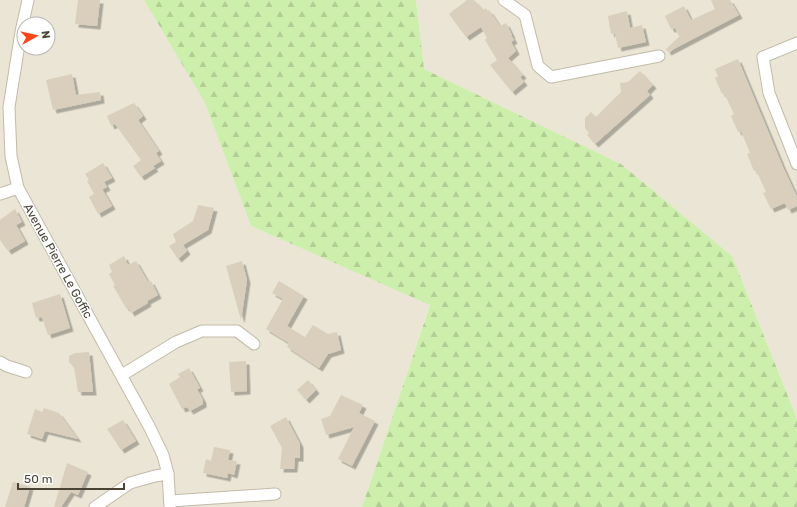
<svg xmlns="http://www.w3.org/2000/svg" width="797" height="507" font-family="Rubik,sans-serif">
  <defs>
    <pattern id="forest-firs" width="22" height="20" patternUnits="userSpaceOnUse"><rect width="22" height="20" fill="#cdefac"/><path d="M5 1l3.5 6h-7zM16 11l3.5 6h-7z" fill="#b2ce95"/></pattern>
    <filter id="shadow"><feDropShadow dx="3.5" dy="3.5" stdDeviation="0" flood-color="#0004"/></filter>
  </defs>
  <rect width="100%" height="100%" fill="#f6f2e8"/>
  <!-- residential -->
  <g fill="#eae5d5" fill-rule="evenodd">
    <path d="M0,0H144L205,103L251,226L430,304L362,507H0ZM24,24H48V48H24Z"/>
    <polygon points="416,0 797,0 797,419 732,256 621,164 424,69"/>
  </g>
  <!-- forest -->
  <polygon fill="url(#forest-firs)" points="144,0 416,0 424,69 621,164 732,256 797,419 797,507 362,507 430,305 251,226 205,103"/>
  <!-- building -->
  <g fill="#d9cfbc" filter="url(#shadow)">
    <polygon points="78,0 100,0 97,26 75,24"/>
    <polygon points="467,0 474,0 483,10 486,8 488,11 489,10 500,26 506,23 512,35 511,35 514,40 511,42 516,51 508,58 523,75 520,77 524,82 512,92 490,65 497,60 485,40 487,38 481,27 466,37 449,14"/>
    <polygon points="711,0 730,0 739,15 668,52 666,49 681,35 679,36 675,28 671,29 665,16 684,6 691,20 715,9"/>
    <polygon points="627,11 630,28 642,25 646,42 618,48 615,33 611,34 608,16"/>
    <polygon points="738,59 783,167 797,197 797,206 788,210 785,203 771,209 763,193 766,192 756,170 754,171 747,154 750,153 741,131 738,132 731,116 734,114 724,93 722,94 715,78 718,76 715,69"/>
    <polygon points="640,71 653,85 647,91 650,95 595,144 587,135 589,133 585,128 585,118 591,112 596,117 621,92 620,83 628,82"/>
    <polygon points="72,74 76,95 100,92 101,100 53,110 46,80"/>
    <polygon points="134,103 143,116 138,120 159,151 156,153 161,161 153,166 155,168 141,177 133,166 141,160 115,124 111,126 107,116"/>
    <polygon points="103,163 112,178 104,182 107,187 94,194 87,181 89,180 85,174"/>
    <polygon points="102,189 112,206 98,214 89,197"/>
    <polygon points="198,205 214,208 208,230 183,245 187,251 178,259 169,246 176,242 173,234 193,221"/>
    <polygon points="15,209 22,222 16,225 25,241 8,251 0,240 0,220"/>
    <polygon points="124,256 128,265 136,261 148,282 151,281 158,295 147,301 148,303 131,313 128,307 126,308 113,286 115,285 109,274 112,272 109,265"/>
    <polygon points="242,261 247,280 241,320 226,266"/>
    <polygon points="279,281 304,296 287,326 305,337 313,325 328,334 337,332 341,350 328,354 319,368 287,347 289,343 266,329 283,299 272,293"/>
    <polygon points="60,294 70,328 48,335 42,317 36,318 32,303"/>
    <polygon points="89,352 93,392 78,392 74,367 69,362 69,356 75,353"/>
    <polygon points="246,361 247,391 231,392 229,362"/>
    <polygon points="189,368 200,388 197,389 203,400 203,404 190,411 187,407 182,409 169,384 180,377 178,374"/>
    <polygon points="308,380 316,390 306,400 297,390"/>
    <polygon points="341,395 363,405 359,413 375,421 352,466 338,459 354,427 326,435 321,419 330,416"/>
    <polygon points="44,408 59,413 78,439 45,431 42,439 27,434 35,409 42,412"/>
    <polygon points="286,417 300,444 300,458 295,458 294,469 280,469 282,448 270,426"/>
    <polygon points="123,420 136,441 121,450 107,429"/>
    <polygon points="214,447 230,450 228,460 237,461 234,475 228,473 227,478 203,473 206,459 211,461"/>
    <polygon points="67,463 88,472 78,495 71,492 61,507 54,507"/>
    <polygon points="13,482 30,487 24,507 5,507"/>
  </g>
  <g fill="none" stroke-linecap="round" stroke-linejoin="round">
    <!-- street casing -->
    <g stroke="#c3bba9" stroke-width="13">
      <g id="street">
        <polyline points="28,0 21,32 9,107 11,156 18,188 149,426 163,455 168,474 170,507"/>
        <polyline points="504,0 525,15 538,66 551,77 659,56"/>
        <polyline points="797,43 763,57 769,93 797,164"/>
        <polyline points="0,194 18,188"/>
        <polyline points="0,362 7,366 26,372"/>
        <polyline points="122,375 176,342 202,331 237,331 254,344"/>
        <polyline points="170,501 275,494"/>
        <polyline points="95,507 130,483 155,476 168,474"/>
      </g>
    </g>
    <!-- street -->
    <use href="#street" stroke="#fff" stroke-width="11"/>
  </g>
  <g text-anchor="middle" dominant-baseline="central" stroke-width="3" stroke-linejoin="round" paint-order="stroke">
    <!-- street labels -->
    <g font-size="12" fill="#4a4336" stroke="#fff">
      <text transform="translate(58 261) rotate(61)">Avenue Pierre Le Goffic</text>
    </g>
  </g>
  <!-- north arrow -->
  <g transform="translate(36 36) rotate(82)"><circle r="19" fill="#ffffff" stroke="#b7b4af"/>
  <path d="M0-3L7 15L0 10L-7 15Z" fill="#ff4616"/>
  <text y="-6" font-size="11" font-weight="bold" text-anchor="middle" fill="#4a4336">N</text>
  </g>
  <!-- scale -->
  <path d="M18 483v6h106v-6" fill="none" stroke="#4a4336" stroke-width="2"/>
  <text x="24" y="483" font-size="12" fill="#4a4336" stroke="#ffffff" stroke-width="3" paint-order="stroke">50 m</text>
</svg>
